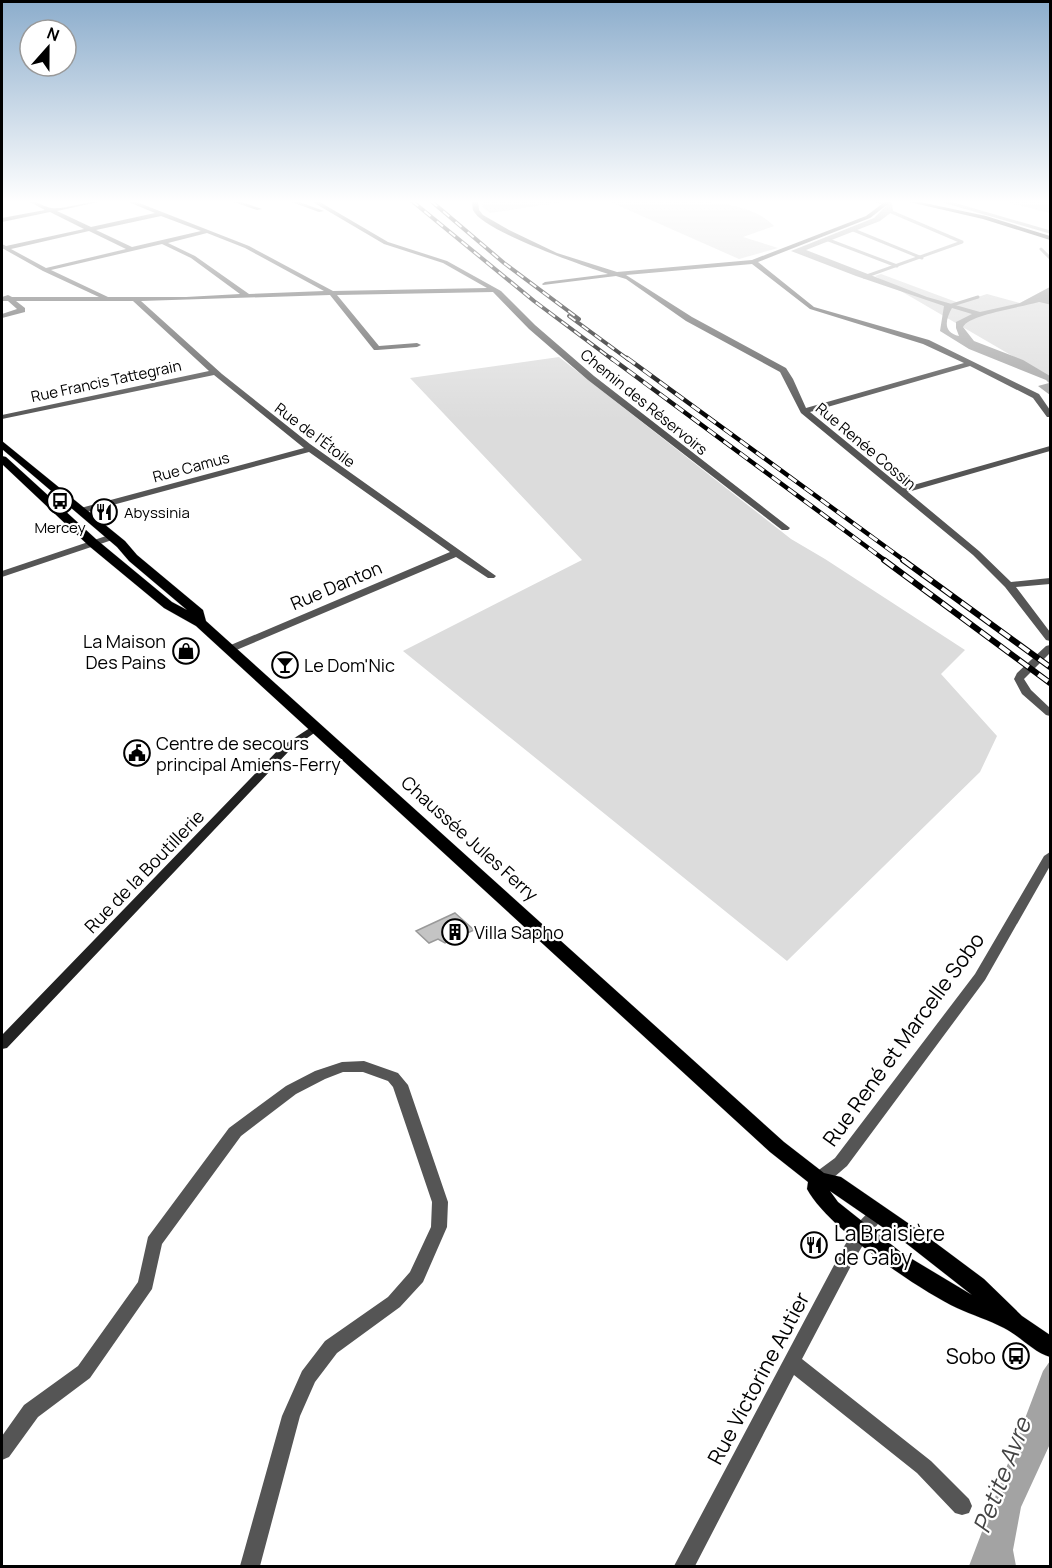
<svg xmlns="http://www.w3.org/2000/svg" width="1052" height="1568" font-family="Manrope,sans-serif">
  <rect width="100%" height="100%" fill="#fff"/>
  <!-- green -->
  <g fill="#dcdcdc">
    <polygon points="482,201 570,201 490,213 483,208"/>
    <path d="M608,201C652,201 743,192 774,226L743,237L778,248L739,259Z"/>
    <polygon points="1002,201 1050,201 1050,213"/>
    <polygon points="881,274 959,303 987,294 1020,303 1050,287 1050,378 875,276"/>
    <polygon points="559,357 791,539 825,559 965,650 941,674 997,736 980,772 787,961 403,651 582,560 410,378"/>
  </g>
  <!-- water -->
  <g fill="#a3a3a3" fill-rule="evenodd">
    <path d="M872,201L892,203L893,211L880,221L806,250L927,297L980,312L1020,303L1050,287L1049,299L1050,303L1042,301C1025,307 969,314 963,327L974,341L1023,360L1050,376V395L1038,386L1049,383L1046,380L969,349L940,331L944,306L856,276L791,251L874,218L886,206ZM952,308L972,314L956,322V328L959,336C943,333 945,320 952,308Z"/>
    <polygon points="1050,1361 1050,1444 1021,1507 1013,1550 1016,1566 969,1566 1043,1371"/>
  </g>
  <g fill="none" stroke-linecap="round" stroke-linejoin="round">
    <!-- stream -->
    <g stroke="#a3a3a3" stroke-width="3">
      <polyline points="943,201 1050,232"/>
      <polyline points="851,229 922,258"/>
      <polyline points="826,239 897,266"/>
      <polyline points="1041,249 1050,258"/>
      <polyline points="864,277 962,242 887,210"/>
      <polyline points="1038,300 1050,303"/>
      <polyline points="948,309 949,306 978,297"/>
    </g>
  </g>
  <!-- building -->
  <polygon fill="#c4c4c4" stroke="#999" stroke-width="1.5" points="455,913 474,930 445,943 438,939 429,943 416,931"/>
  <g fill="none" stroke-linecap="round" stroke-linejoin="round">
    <!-- primary casing -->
    <g stroke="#dbdbdb" stroke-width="1">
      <path id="primary" d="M2,441L125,541L137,555L203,610L206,621L784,1142L824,1173L841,1177L921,1232L984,1279L1022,1316L1050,1335V1357C1033,1352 1020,1336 1004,1328C989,1320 972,1315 957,1308C917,1289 827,1227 807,1189L808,1182L770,1152L196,626L164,608L89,546L2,464V456L6,457L97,540L172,602L187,610L129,561L117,547L2,449ZM830,1191L907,1244L972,1295L902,1253L838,1202Z"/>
    </g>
    <!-- street -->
    <g fill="#555" fill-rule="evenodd">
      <path d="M28,201C37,200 43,207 52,208C62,210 87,201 102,201L57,211L91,227L155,213L126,201H134L249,246L333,291L487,288L443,263L384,244L311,201H318L388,242L447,261L501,291L535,325L594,376L790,528L788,530H782L588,380L529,329L493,292L337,295L379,346L417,343L421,345L417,347L377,350H374L330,295L141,301L222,374L310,444L496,576L494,578H488L456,557L234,651H226L225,649L226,647L450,552L309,452L83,513H77V509L304,448L214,375L2,419V415L209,371L133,301H16L25,308V312L2,318V314L17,309L8,301H2V297L8,295L12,297H99L43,271L2,248V244L6,246L84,229L50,212L2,222V218L45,210ZM161,216L201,231L132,247L96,230ZM89,231L126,249L46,268L11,249ZM207,233L245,248L324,291L249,294L195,256L168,243ZM162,244L191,258L240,294L186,297H108L51,270Z"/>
      <polygon points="231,201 239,201 262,209 257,210"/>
      <polygon points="289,201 297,201 324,211 319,212"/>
      <path d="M472,201H478L479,210L483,215L509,230L557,253L617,272L752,260L866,216L886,201H892L870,218L758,262L814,307L929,340L1039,394L1050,410V417H1047L1033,398L970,366L810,412L903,488L1050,446V451L908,492L979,551L1011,582L1050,578V584L1016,587L1050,632V641L1046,640L1005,587L973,555L801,413L780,372L686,321L626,279L616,276L543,285L542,284L545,282L608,274C584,266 482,231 473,210C473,210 472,202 472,201ZM752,264L810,309L923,344L964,363L806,408L793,379L786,368L692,317L626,275Z"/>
      <polygon points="112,534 117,537 115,539 2,577 2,571"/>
      <polygon points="1050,645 1050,653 1024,679 1031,690 1050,708 1050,716 1046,715 1022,694 1014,679 1017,673 1046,646"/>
      <path d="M1050,852V866L985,980L847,1166C837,1174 825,1188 812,1183L810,1179L812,1175L835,1158L975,974L1044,856Z"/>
      <polygon points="364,1061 398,1073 408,1085 448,1202 447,1227 423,1282 400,1307 337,1353 315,1382 300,1416 260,1566 240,1566 282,1416 302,1371 325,1341 388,1297 410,1272 431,1227 432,1202 393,1087 388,1081 363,1072 343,1072 325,1079 296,1094 241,1136 162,1244 152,1289 90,1378 38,1417 9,1457 2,1460 2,1436 24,1405 78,1366 138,1282 148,1237 229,1128 286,1086 315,1071 342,1062"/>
      <path d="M877,1208L883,1210L885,1215L867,1238L853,1262L802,1359L931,1461L969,1499L972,1506L969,1513L962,1515L955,1513L917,1473L794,1375L695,1566H674L841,1252C850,1237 860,1214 877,1208Z"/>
    </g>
    <!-- secondary -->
    <g fill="#222" fill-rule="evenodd">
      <polygon points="905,201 915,201 986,216 1050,236 1050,240 983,219"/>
      <polygon points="316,724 320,725 322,727 320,729 290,750 7,1048 2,1049 2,1035 282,746"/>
    </g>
    <!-- primary -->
    <use href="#primary" fill="#000" fill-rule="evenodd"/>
    <!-- rail-far2 casing -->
    <g stroke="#000" stroke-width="4">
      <g id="rail-far2">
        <polyline points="412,201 534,301 613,360"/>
        <polyline points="431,201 504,263 579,319"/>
        <polyline points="569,316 629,360"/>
      </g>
    </g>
    <!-- rail-far1 casing -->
    <g stroke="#000" stroke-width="4.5">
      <g id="rail-far1">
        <polyline points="611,358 886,561"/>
        <polyline points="627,358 905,561"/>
      </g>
    </g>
    <!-- rail casing -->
    <g stroke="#000" stroke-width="6">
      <g id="rail">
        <polyline points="884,560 1050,683"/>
        <polyline points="903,560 1050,667"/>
      </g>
    </g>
    <!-- rail-far2 -->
    <use href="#rail-far2" stroke="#fff" stroke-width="2" stroke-dasharray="8" stroke-linecap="butt"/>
    <!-- rail-far1 -->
    <use href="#rail-far1" stroke="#fff" stroke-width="3" stroke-dasharray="10" stroke-linecap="butt"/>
    <!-- rail -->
    <use href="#rail" stroke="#fff" stroke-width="4" stroke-dasharray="12" stroke-linecap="butt"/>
  </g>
  <!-- sky -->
  <linearGradient id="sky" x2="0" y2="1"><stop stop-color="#8cadcc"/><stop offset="0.48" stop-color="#fff"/><stop offset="1" stop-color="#fff" stop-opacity="0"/></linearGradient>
  <rect width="1052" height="420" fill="url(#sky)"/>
  <!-- icons -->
  <defs>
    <g id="bus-ring" transform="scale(1.35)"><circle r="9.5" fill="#fff" stroke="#000" stroke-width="1.5"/><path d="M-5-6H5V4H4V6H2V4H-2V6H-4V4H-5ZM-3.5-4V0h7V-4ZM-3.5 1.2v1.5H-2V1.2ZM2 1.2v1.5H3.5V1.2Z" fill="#000"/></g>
    <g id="restaurant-ring" transform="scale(1.35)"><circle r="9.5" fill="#fff" stroke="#000" stroke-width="1.5"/><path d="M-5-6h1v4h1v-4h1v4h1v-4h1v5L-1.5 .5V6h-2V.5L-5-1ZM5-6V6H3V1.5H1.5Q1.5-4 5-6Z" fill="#000"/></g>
    <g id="shop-ring" transform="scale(1.35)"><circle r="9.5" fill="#fff" stroke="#000" stroke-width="1.5"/><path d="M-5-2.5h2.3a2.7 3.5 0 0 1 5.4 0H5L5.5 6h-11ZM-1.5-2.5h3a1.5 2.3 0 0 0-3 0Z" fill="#000"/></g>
    <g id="bar-ring" transform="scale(1.35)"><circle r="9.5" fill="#fff" stroke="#000" stroke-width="1.5"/><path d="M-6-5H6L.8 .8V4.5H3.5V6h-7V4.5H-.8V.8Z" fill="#000"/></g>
    <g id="civic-ring" transform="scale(1.35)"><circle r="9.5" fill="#fff" stroke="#000" stroke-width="1.5"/><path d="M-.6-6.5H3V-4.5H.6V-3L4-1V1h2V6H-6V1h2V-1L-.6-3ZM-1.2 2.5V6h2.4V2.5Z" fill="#000"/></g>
    <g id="building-ring" transform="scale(1.35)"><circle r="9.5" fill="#fff" stroke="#000" stroke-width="1.5"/><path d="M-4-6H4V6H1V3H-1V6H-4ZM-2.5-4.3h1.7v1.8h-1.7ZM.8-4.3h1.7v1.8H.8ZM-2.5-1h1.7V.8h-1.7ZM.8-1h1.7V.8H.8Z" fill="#000"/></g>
  </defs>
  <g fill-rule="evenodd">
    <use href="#bus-ring" x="60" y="501"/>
    <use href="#restaurant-ring" x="104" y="512"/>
    <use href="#shop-ring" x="186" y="651"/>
    <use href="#bar-ring" x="285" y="665"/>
    <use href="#civic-ring" x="137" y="753"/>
    <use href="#building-ring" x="455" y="932"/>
    <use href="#restaurant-ring" x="814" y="1245"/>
    <use href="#bus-ring" x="1016" y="1356"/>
  </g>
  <g text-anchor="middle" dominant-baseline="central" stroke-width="4.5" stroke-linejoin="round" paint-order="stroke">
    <!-- far-street labels -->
    <g font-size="15" fill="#000" stroke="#fff">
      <text transform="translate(106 381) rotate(-12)">Rue Francis Tattegrain</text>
      <text transform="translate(644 402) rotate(39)">Chemin des Réservoirs</text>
      <text transform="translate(315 435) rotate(37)">Rue de l'Étoile</text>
      <text transform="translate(866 446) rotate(40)">Rue Renée Cossin</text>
      <text transform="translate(191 467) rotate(-15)">Rue Camus</text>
    </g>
    <!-- far-poi labels -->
    <g font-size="15" fill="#000" stroke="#fff" text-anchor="start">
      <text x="124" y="512">Abyssinia</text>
      <text x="60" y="527" text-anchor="middle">Mercey</text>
    </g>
    <!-- street labels -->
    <g font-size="18" fill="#000" stroke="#fff">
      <text transform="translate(336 585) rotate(-23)">Rue Danton</text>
      <text transform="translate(470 838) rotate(42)">Chaussée Jules Ferry</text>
      <text transform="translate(144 871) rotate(-46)">Rue de la Boutillerie</text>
    </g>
    <!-- poi labels -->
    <g font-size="18" fill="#000" stroke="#fff" text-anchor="start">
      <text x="166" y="641" text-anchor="end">La Maison<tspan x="166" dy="21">Des Pains</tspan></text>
      <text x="304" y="665">Le Dom'Nic</text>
      <text x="156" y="743">Centre de secours<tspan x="156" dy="21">principal Amiens-Ferry</tspan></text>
      <text x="474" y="932">Villa Sapho</text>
    </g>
    <!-- near-street labels -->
    <g font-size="21" fill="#000" stroke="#fff">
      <text transform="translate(903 1039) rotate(-54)">Rue René et Marcelle Sobo</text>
      <text transform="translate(758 1378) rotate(-62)">Rue Victorine Autier</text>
    </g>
    <!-- near-poi labels -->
    <g font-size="21" fill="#000" stroke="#fff" text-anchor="start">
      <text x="834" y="1233">La Braisière<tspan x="834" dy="24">de Gaby</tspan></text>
      <text x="996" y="1356" text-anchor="end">Sobo</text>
    </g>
    <!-- near-water labels -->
    <g font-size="24" font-style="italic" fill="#444" stroke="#fff">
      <text transform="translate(1001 1475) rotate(-69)">Petite Avre</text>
    </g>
  </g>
  <!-- border -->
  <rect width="1052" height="1568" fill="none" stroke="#000000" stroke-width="6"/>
  <!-- north arrow -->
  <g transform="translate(48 48) rotate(21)"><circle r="28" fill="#ffffff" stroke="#999999" stroke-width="1.5"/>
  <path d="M0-4.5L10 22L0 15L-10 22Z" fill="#000000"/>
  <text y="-9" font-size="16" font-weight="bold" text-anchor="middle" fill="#000000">N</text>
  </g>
</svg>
